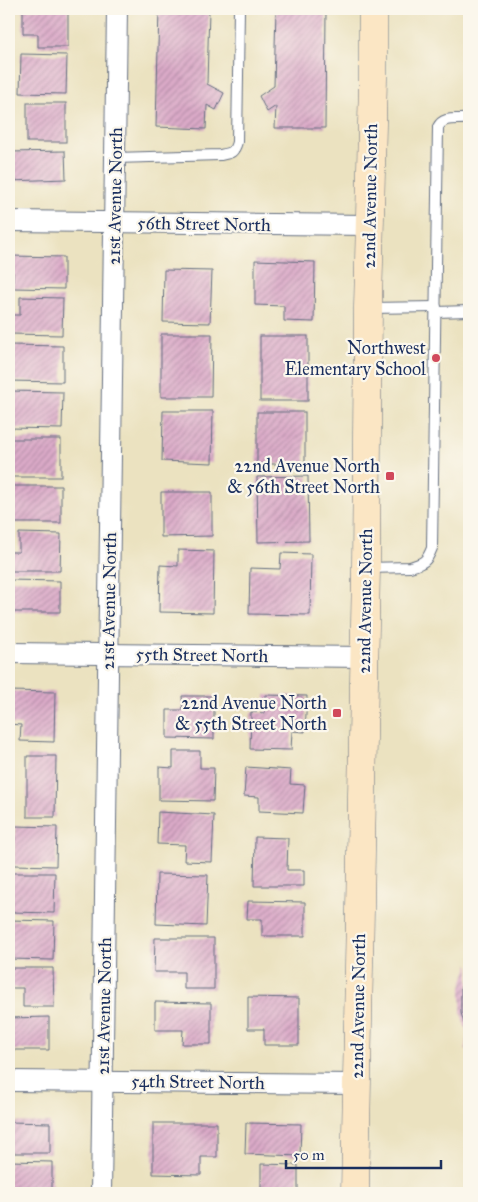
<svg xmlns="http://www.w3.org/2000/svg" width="478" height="1202" font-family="'IM FELL Great Primer',serif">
  <defs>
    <pattern id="building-hatch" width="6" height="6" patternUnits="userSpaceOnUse" patternTransform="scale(1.25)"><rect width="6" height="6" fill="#dbaac8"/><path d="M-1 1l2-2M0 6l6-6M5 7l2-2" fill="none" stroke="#b18ba6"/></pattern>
  </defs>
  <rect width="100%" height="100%" fill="#fbf7ec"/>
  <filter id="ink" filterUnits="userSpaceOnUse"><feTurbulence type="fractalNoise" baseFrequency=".02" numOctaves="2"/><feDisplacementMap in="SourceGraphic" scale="10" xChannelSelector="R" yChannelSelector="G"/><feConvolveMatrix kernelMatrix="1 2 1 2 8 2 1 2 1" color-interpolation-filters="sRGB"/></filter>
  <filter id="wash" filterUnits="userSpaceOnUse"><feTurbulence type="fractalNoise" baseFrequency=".0096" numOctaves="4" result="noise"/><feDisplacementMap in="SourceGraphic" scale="20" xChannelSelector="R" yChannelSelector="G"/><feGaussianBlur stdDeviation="1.12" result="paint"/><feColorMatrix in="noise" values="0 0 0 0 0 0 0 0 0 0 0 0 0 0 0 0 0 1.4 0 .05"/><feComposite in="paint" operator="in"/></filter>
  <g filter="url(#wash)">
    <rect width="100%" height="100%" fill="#ebe2c0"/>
    <g id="blocks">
      <!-- building -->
      <g fill="url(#building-hatch)">
        <polygon points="23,9 68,9 68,47 38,47 38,34 23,34"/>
        <polygon points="159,9 209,9 207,84 224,93 216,110 207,105 206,129 156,127"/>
        <polygon points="276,9 326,9 325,128 275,128 276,106 267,112 259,96 274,86"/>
        <polygon points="21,54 67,55 66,94 20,93"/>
        <rect x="27" y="103" width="39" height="39"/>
        <polygon points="65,151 66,179 9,181 9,152"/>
        <polygon points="9,256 64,257 64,289 13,288 13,272 9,272"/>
        <polygon points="255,260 315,262 314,322 284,321 284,306 255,305"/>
        <polygon points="164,270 212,271 210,323 163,322"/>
        <polygon points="20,297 63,298 62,335 9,334 9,315 20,315"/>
        <polygon points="161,334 212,334 211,397 161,397"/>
        <rect x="260" y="336" width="48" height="65"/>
        <polygon points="9,345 63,346 63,382 9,381"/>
        <polygon points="10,391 63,392 62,429 9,428"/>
        <polygon points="163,411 213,411 212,463 162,461"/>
        <rect x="257" y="412" width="48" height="52"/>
        <rect x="9" y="439" width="52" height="38"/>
        <polygon points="308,476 309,541 258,542 257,477"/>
        <rect x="10" y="486" width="51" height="37"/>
        <polygon points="161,492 212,492 212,536 161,537"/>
        <polygon points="19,533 61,534 60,571 9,571 9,552 19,552"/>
        <polygon points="178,550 214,551 213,613 159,612 160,565 178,566"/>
        <polygon points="281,553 311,554 310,615 249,614 250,568 280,569"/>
        <polygon points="9,580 60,581 60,612 9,612"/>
        <polygon points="9,691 55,692 54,742 20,741 21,725 9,724"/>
        <polygon points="265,695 307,696 305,732 292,731 291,750 250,749 251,712 265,713"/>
        <polygon points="182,696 214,696 214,739 167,738 167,710 183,710"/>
        <polygon points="173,751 200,751 200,768 214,768 213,801 159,800 159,767 173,768"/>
        <polygon points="27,756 56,756 55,817 27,817"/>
        <polygon points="246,767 291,770 290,784 305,785 303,813 259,811 259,797 244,796"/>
        <polygon points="158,812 214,815 212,862 184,861 185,845 157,844"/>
        <polygon points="15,826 57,827 56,866 14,865"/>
        <polygon points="255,837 288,838 287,870 304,870 304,886 254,886"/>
        <polygon points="10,873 55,873 54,913 10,912"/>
        <polygon points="157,874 208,875 206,926 156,924"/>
        <polygon points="248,901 305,902 305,936 262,936 262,919 247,919"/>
        <polygon points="9,920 54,921 53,960 9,959"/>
        <polygon points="155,938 214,938 214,989 184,989 184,972 154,972"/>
        <polygon points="469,963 469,1049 465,1049 467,1033 461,1013 461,987"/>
        <polygon points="9,968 53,968 54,1007 23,1007 23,988 9,988"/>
        <polygon points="248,997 299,998 299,1045 264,1045 264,1029 248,1029"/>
        <polygon points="155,1002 211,1003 211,1044 182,1044 183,1030 155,1030"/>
        <polygon points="49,1017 49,1050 9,1050 9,1018"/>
        <polygon points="9,1122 50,1123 50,1153 9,1153"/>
        <polygon points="153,1123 217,1123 217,1157 201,1157 201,1175 153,1174"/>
        <polygon points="246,1123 301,1124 300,1156 245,1154"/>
        <polygon points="9,1161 52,1162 52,1193 9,1193"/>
        <polygon points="261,1164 298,1165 298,1193 261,1193"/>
      </g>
    </g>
  </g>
  <g filter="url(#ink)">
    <use href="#blocks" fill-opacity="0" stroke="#646e80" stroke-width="1"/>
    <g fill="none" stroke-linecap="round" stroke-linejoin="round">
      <!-- service casing -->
      <g stroke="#646e80" stroke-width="12">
        <g id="service">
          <path d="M115,158L220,155C231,153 234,153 237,142L239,9"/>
          <polyline points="369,308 436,307"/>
          <polyline points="436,312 469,311"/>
          <path d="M367,568L410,567C424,563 427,561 432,548L438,127C444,115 458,121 469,118"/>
        </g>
      </g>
      <!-- minor casing -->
      <g stroke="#646e80" stroke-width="22">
        <g id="minor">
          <polyline points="9,221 369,225"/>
          <polyline points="9,653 365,657"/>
          <polyline points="9,1081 356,1084"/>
          <polyline points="101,1193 117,9"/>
        </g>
      </g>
      <!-- secondary casing -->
      <g stroke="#646e80" stroke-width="29">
        <polyline id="secondary" points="355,1193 366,568 368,308 373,78 373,9"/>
      </g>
      <!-- service -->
      <use href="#service" stroke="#fff" stroke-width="10"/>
      <!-- minor -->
      <use href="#minor" stroke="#fff" stroke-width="20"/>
      <!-- secondary -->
      <use href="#secondary" stroke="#fbe6c4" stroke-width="28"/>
    </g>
  </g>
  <!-- markers -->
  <g fill="#d1495b" stroke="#fbf7ec" stroke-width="2">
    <circle cx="436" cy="358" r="5"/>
    <rect x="385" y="471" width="10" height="10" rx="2.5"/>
    <rect x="332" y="708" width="10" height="10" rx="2.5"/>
  </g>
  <g text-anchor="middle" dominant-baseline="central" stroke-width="4.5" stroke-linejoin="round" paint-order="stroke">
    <!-- street labels -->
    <g font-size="18" fill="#1b2f5e" stroke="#fbf7ec">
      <text transform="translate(115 196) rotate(-89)">21st Avenue North</text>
      <text transform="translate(370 196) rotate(-89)">22nd Avenue North</text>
      <text transform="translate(204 224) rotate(1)">56th Street North</text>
      <text transform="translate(109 601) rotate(-89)">21st Avenue North</text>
      <text transform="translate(365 601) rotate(-89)">22nd Avenue North</text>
      <text transform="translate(202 655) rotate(1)">55th Street North</text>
      <text transform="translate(104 1006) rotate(-89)">21st Avenue North</text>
      <text transform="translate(358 1006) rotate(-89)">22nd Avenue North</text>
      <text transform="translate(198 1082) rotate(1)">54th Street North</text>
    </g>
    <!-- poi labels -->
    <g font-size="18" fill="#1b2f5e" stroke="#fbf7ec" text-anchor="end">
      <text x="426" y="348">Northwest<tspan x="426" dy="21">Elementary School</tspan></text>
      <text x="380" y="466">22nd Avenue North<tspan x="380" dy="21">&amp; 56th Street North</tspan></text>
      <text x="327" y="703">22nd Avenue North<tspan x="327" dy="21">&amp; 55th Street North</tspan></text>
    </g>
  </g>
  <!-- margin -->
  <rect width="478" height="1202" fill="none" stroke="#fbf7ec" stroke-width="30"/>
  <!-- scale -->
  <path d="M286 1160v8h155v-8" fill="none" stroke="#1b2f5e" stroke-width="2.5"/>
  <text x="293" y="1160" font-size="15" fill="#1b2f5e" stroke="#fbf7ec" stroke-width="4" paint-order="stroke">50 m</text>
</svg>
